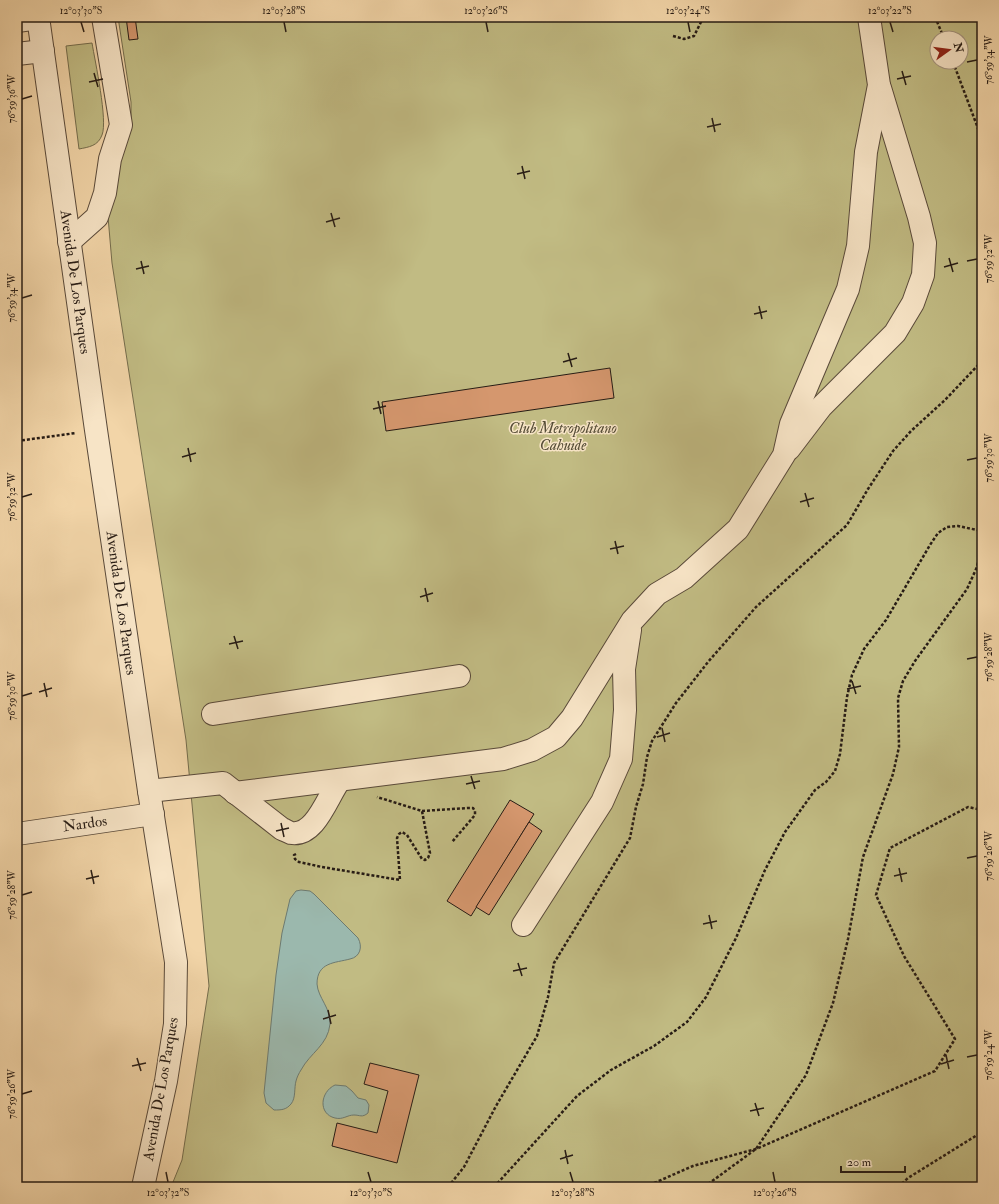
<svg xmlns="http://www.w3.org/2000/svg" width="999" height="1204" font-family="'IM FELL Double Pica',serif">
  <rect width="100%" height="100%" fill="#f2d5a8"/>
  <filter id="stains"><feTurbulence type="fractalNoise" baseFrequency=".005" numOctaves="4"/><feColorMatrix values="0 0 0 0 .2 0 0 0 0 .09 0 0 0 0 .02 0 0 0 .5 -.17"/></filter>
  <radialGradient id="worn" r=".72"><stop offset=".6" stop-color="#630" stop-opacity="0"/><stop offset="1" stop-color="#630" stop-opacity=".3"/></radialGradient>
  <!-- green -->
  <g fill="#c1bb83" stroke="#746c4c" fill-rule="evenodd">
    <path d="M118,17H982V1187H171L182,1160L209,986L186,740L112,263L107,205L115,169L131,130V102ZM937,38H961V62H937Z"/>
    <path d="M92,43C95,61 108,121 102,135C98,146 89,147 79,149L66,46Z"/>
  </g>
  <!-- water -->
  <g fill="#9bb8ad" stroke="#6d7a70">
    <path d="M301,890L310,891L314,894L358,938C363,947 360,957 350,959C335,963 317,962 317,984C318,998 331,1008 330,1024C328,1045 310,1053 301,1070C299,1073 297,1077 296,1081C294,1088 296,1098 291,1104C286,1110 281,1110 274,1110L266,1103L264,1093L276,975L282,933L290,899L296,891Z"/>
    <path d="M335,1085L346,1086L352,1091L358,1098L366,1100L369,1105L368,1113C362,1118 360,1115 354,1115C347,1115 343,1120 335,1118C318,1114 320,1092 335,1085Z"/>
  </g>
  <!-- building -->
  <g fill="#d5976e" stroke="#271c15">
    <polygon points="126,17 135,17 138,39 129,40"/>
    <polygon points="610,368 614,398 386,431 382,402"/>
    <polygon points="510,800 534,814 471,916 447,901"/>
    <polygon points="529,822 542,831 489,915 476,907"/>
    <polygon points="370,1063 419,1075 397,1163 332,1146 337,1123 377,1133 388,1091 364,1084"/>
  </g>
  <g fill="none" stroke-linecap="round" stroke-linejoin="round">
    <!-- minor casing -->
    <g stroke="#5a4a3a" stroke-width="24">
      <g id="minor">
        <polyline points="38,17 96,430 149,791 176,962 175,1024 166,1081 143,1187"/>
        <polyline points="17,21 39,18"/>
        <polyline points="17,54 43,51"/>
        <polyline points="69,242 97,217 105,193 110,159 121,125 103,17"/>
        <polyline points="789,449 821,407 895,333 913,303 923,275 925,243 919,217 880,88"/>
        <polyline points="213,714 459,676"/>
        <path d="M149,791L223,783L282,829C285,830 288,832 291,833C316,837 328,795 340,780"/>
        <polyline points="235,793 503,759 532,750 556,737 572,718 632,621 657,594 684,578 738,529 784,455 791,424 848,289 858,246 866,152 879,85 869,17"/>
        <polyline points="17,834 153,814"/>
        <polyline points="523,925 602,802 621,759 625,710 624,669 630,630"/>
      </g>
    </g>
    <!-- path -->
    <g stroke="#271c15" stroke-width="2.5" stroke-dasharray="3 2" stroke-linecap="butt">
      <polyline points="935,17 944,38"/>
      <polyline points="673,36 684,39 694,36 701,22 701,17"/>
      <polyline points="953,62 982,139"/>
      <polyline points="17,441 76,433"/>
      <polyline points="422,811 468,808 473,808 475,811 475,815 452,842"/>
      <polyline points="296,854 294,855 295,859 299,862 322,867 400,880 397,838 399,834 402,832 407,835 422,859 425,860 428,858 430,853 422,811 377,797"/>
      <polyline points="982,931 979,937 982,965"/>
      <polyline points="448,1187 464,1167 496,1106 537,1036 548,997 554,963 630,838 636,807 643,784 647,757 652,741 676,703 708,662 756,607 847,525 868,489 893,451 911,431 945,400 982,361"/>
      <polyline points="494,1187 577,1096 611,1070 654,1046 687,1022 706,997 736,938 765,870 785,832 815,790 826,782 835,771 840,754 847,697 852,675 864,649 886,620 930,545 938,533 947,527 958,526 982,531"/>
      <polyline points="645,1187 693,1166 756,1149 935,1071 955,1039 904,956 876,895 890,848 968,807 982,810"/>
      <polyline points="704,1187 756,1149 806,1075 833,1003 848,939 863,857 893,774 899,747 898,698 903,681 915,661 967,589 977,567 982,542"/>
      <polyline points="898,1187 908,1178 982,1132"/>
    </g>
    <!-- minor -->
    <use href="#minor" stroke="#f7e4c6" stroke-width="22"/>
  </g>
  <!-- ticks -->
  <path fill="none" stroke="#271c15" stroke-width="1.5" d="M81,22L84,32M284,22L286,32M486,22L488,32M688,22L690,32M890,22L893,32M967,62L977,60M902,71L906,85M94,73L98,87M897,79L911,76M89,82L103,79M22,99L32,96M712,118L715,132M707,127L721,124M522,166L525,179M517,174L530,171M331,213L335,227M326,222L340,218M949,258L953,272M141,261L144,274M967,261L977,259M944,267L958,263M136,269L149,266M22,298L32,295M759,306L762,319M754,314L767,311M568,353L572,367M563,362L577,358M378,401L381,414M373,409L386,406M188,448L191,462M182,457L196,453M967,460L977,458M805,493L809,507M22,497L32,494M800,502L814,498M615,541L618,554M610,549L624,546M425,588L428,602M420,597L433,593M234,636L238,649M229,644L243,641M967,659L977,657M852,681L856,694M44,683L47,697M847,689L861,686M39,692L52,688M22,696L32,693M662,728L665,742M657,737L670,733M471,776L475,789M466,784L480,781M281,823L284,837M276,831L289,828M967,858L977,856M899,868L902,882M91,870L94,884M894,876L907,873M86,879L99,876M22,895L32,892M709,915L712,929M703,924L717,921M518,963L522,976M513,971L527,968M328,1010L331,1024M323,1019L336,1015M946,1055L949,1069M967,1057L977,1055M137,1058L141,1071M941,1064L954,1060M132,1066L146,1063M22,1094L32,1091M755,1103L759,1116M750,1111L764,1108M565,1150L568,1164M560,1159L573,1155M166,1172L168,1182M368,1172L371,1182M570,1172L573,1182M773,1172L775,1182"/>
  <g text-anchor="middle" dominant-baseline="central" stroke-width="3" stroke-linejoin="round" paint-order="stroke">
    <!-- street labels -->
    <g font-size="15" fill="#271c15" stroke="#f7e4c6">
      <text transform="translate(75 282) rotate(82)">Avenida De Los Parques</text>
      <text transform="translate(121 603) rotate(82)">Avenida De Los Parques</text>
      <text transform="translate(85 824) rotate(-8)">Nardos</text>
      <text transform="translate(161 1089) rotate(-80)">Avenida De Los Parques</text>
    </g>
    <!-- park labels -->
    <g font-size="15" font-style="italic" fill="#554c36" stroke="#f7e4c6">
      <text x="563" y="428">Club Metropolitano<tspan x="563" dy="17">Cahuide</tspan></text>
    </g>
  </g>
  <!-- margin -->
  <rect width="999" height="1204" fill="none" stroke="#f2d5a8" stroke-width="44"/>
  <!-- north arrow -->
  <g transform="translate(949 50) rotate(76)"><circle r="19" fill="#f7e4c6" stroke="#a4947f"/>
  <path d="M0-3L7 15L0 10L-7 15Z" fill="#8f2418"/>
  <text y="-6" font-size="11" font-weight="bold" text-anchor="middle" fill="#271c15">N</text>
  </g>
  <!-- scale -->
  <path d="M841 1166v6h64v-6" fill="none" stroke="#271c15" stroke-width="2"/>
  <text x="847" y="1166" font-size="12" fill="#271c15" stroke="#f7e4c6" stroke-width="3" paint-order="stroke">20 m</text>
  <rect x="22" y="22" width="955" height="1160" fill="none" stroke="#271c15" stroke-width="1.5"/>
  <g font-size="10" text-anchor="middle" fill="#271c15">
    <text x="81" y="14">12°03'30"S</text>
    <text x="284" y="14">12°03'28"S</text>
    <text x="486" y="14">12°03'26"S</text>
    <text x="688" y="14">12°03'24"S</text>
    <text x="890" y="14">12°03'22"S</text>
    <text transform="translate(988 60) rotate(-90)" y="4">76°59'34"W</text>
    <text transform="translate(11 99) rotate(-90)" y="4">76°59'36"W</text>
    <text transform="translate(988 259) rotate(-90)" y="4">76°59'32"W</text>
    <text transform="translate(11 298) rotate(-90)" y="4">76°59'34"W</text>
    <text transform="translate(988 458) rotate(-90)" y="4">76°59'30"W</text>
    <text transform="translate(11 497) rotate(-90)" y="4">76°59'32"W</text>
    <text transform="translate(988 657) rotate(-90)" y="4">76°59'28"W</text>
    <text transform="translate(11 696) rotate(-90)" y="4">76°59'30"W</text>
    <text transform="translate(988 856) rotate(-90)" y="4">76°59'26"W</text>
    <text transform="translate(11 895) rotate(-90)" y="4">76°59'28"W</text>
    <text transform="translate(988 1055) rotate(-90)" y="4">76°59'24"W</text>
    <text transform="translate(11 1094) rotate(-90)" y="4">76°59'26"W</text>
    <text x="168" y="1196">12°03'32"S</text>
    <text x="371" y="1196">12°03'30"S</text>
    <text x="573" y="1196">12°03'28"S</text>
    <text x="775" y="1196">12°03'26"S</text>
  </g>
  <rect width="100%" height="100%" filter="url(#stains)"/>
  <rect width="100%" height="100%" fill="url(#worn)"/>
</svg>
